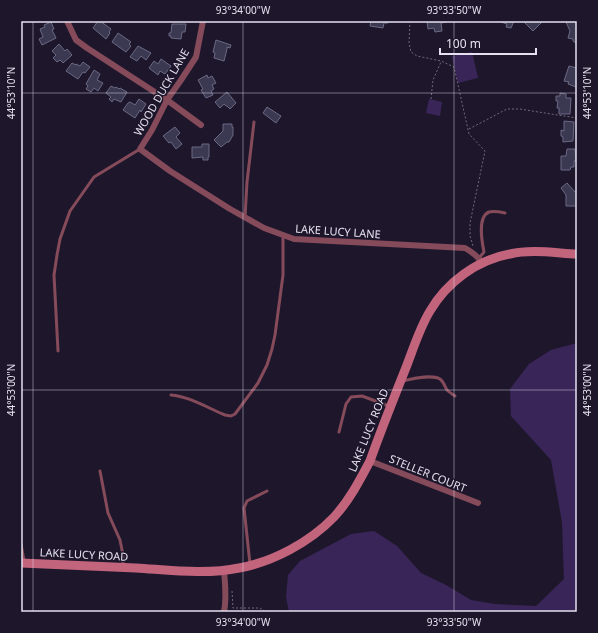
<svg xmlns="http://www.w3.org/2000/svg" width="598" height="633" font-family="'Noto Sans',sans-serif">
  <rect width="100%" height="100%" fill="#1e172c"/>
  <!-- green -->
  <g fill="#3a2559">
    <polygon points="472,52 478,78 458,83 452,56"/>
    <polygon points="429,99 442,102 440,116 426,113"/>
    <polygon points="577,343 577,612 289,612 286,597 288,575 300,561 351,534 374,531 397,546 421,573 446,585 471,600 495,604 536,606 564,579 562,522 551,460 511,416 510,389 529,364 551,350"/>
  </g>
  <!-- building -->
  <g fill="#3b3951" stroke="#6a6984">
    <polygon points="98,21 100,21 111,29 109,32 110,33 106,39 93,28"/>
    <polygon points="371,21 388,21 388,23 384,23 383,28 370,26"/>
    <polygon points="427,21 447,21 447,22 441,23 442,31 435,32 434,28 428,29"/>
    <polygon points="498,21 514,21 511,28 506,27 507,24"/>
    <polygon points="525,21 543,21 533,31 524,22"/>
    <polygon points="568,21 576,21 577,24 577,44 573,41 573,39 568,38 570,31 566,22"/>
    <polygon points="51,22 54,29 52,30 56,38 42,45 39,39 43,37 40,29 45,27 44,25"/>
    <polygon points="172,24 186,24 185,32 182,32 181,39 171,38 171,36 169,36 169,33 171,33"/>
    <polygon points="118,33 131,42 129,44 131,46 126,52 112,42"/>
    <polygon points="216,40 231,45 230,48 227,47 227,49 224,61 214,58 215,53 213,52"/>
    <polygon points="59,44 65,51 67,49 72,55 63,63 60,60 57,62 53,58 56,55 52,51"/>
    <polygon points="138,46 151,53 146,60 141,56 137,61 130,57"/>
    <polygon points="161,59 171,66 165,74 160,71 158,75 149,68 154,61 158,64"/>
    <polygon points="83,62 90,67 85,73 83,72 78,79 66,71 72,63 76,65 76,64 80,66"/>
    <polygon points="569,66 577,68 577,84 576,87 568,84 569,82 564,81"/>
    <polygon points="94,70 100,74 97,80 103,83 98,91 94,88 91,92 86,89 88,86 86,84"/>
    <polygon points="207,75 208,78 212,76 216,83 212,85 214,89 211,91 213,95 206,98 201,90 203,89 198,80"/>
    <polygon points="111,86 115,88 116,87 119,89 120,88 127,92 121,102 114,99 112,102 109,99 111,97 106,93"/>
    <polygon points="227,92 236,103 230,109 227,106 226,106 224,104 220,108 215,102"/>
    <polygon points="560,93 566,94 566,98 571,98 570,114 559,114 559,108 557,108 558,101 556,101 556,96 560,96"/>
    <polygon points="139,99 146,104 141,112 140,110 135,118 123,110 128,103 130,102 135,105"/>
    <polygon points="267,107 281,116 276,123 263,113"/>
    <polygon points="564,121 574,122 573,141 563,142 563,137 561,136 561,130 564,131"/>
    <polygon points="223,124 232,124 232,127 233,127 233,135 229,142 227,142 221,147 214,140 223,131"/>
    <polygon points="175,127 180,133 176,137 182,144 176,149 171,142 169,143 163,136"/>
    <polygon points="202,144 209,144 209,157 208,157 208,160 203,160 203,157 192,158 192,147 202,147"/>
    <polygon points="567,149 575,149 576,161 574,161 574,167 571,167 570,170 561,170 561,156 566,156"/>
    <polygon points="567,183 575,192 577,192 577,206 566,206 566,195 561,188"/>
  </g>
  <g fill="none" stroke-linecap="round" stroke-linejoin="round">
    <!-- path -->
    <g stroke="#6f6a7c" stroke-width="1" stroke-dasharray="2 2" stroke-linecap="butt">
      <polyline points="410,21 409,43 411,52 417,56 441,61 454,67 469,134 485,151 470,223 470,236 473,246"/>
      <polyline points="431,99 433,80 441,62"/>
      <polyline points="469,129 507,109 520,109 532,111 577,118"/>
      <polyline points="232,591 233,608 260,608 266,612"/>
    </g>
    <!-- lane -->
    <g stroke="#864b5a" stroke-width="3">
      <polyline points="245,217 247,182 254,122"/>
      <path d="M479,258L484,252C482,242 477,217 489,212C494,211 500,212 505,213"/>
      <polyline points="58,351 54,275 57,255 60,239 70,211 94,177 140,149"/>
      <path d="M402,381C412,379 431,374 440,379C444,382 445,387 447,390C449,392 452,394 455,396"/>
      <path d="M171,395C188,396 208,408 225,415L231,416L235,414L258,383L267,365L272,349L275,335L283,275V235"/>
      <polyline points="339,432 346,404 351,397 362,396 389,406"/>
      <polyline points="100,471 108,513 120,540 123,555 123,565"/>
      <polyline points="21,544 24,561"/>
      <polyline points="250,564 244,508 247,501 267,491"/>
    </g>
    <!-- street -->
    <g stroke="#864b5a" stroke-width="6">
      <polyline points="67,21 76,40 87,48 167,100 201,125"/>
      <path d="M203,21L196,57L181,80L167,100L152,130L140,149L170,171L230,209L264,228L294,239L465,248C472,252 478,256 482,263"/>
      <polyline points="370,461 478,503"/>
      <path d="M224,570C225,584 227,598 224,612"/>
    </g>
    <!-- secondary -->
    <path stroke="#c3647d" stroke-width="9" d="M21,563C59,565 98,566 136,568C169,570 206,575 239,568C273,562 310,542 334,517C349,501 360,480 370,461C381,430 393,400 405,370C413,350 419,329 430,311C447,282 477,260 510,254C531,249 555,253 577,254"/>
  </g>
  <!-- ticks -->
  <path fill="none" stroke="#e5e1f0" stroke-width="1" stroke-opacity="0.45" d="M33,21V612M243,21V612M454,21V612M21,93H577M21,390H577"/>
  <g text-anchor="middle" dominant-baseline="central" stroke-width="3" stroke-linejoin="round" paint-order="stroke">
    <!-- street labels -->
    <g font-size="11" fill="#e5e1f0" stroke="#1e172c">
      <text transform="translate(161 92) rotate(-60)">WOOD DUCK LANE</text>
      <text transform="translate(338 231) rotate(4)">LAKE LUCY LANE</text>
      <text transform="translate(368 430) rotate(-68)">LAKE LUCY ROAD</text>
      <text transform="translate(428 473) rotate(22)">STELLER COURT</text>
      <text transform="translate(84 554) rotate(3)">LAKE LUCY ROAD</text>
    </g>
  </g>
  <!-- border -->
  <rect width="598" height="633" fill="none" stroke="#1e172c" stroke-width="44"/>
  <!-- scale -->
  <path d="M440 48v6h96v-6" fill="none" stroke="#e5e1f0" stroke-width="2"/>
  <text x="446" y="48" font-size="12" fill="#e5e1f0" stroke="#1e172c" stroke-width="3" paint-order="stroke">100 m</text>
  <rect x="22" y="22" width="554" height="589" fill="none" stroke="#e5e1f0" stroke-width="1.5"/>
  <g font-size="10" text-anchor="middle" fill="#e5e1f0">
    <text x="243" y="14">93°34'00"W</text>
    <text x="454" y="14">93°33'50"W</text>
    <text transform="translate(11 93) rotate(-90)" y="4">44°53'10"N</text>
    <text transform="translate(587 93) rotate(-90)" y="4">44°53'10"N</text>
    <text transform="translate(11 390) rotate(-90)" y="4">44°53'00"N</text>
    <text transform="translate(587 390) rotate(-90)" y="4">44°53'00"N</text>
    <text x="243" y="626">93°34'00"W</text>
    <text x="454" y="626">93°33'50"W</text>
  </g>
</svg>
